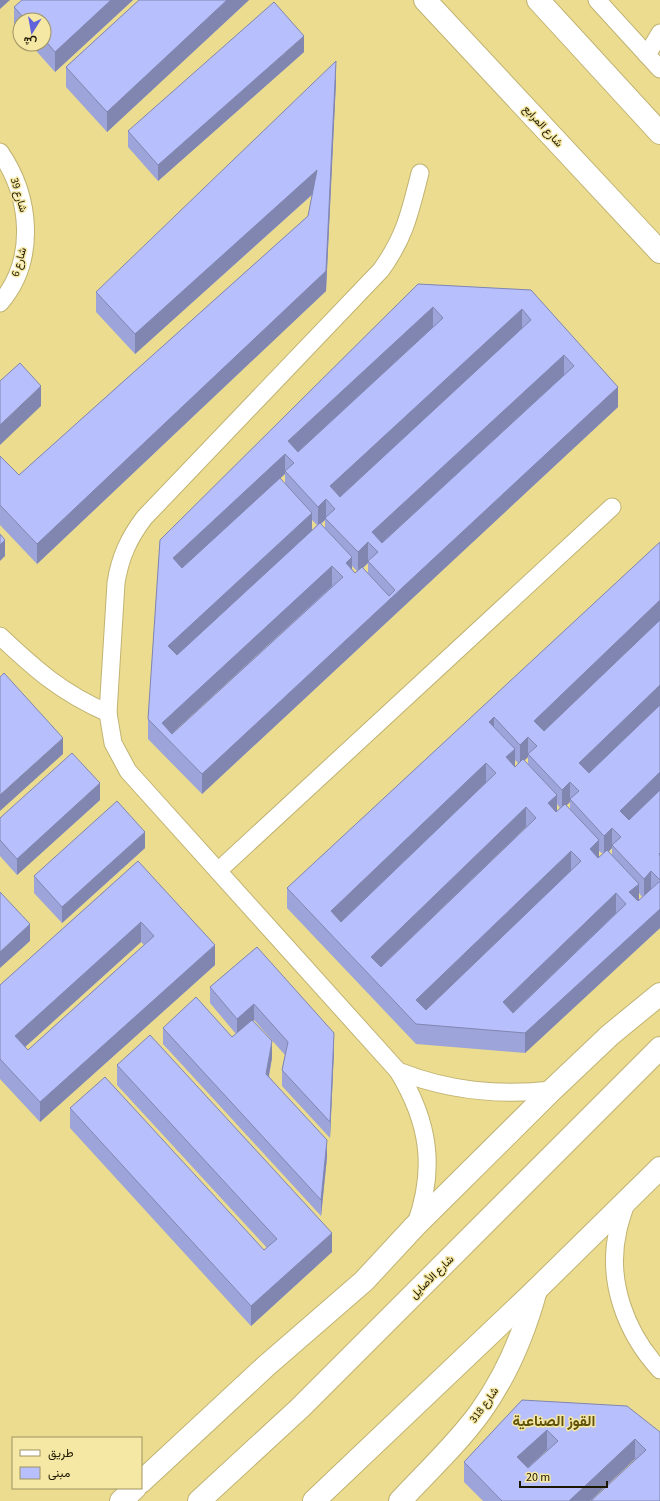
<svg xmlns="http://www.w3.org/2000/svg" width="660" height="1501" font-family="'Source Sans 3',Vazirmatn,sans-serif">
  <rect width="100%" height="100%" fill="#f5e7a4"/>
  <!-- built -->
  <path fill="#ebdc90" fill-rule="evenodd" d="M0,0H660V1501H0ZM20,20H44V44H20ZM13,1438H141V1488H13Z"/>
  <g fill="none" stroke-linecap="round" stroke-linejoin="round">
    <!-- lane casing -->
    <g stroke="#c0b372" stroke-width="19">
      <g id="lane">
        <polyline points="597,0 660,69"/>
        <polyline points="647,55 660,33"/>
        <path d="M0,152C31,197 37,260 0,303"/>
        <path d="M0,636C36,670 62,693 108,713"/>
        <polyline points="218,871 612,507"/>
        <path d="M398,1071C449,1091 498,1096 552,1090"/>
        <path d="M627,1200C624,1210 620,1220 618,1230C606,1281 626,1333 660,1370"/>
        <path d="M416,1224C436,1168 429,1122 398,1071L128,771L113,743L108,713L116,583C120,557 129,538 144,518L381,270C405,237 410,212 420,173"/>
      </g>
    </g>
    <!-- street casing -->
    <g stroke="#c0b372" stroke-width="24">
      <g id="street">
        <polyline points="141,1482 266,1366 364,1281 415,1226 552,1090 610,1035 660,994"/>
        <polyline points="121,1501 135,1488"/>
        <path d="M400,1501C426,1473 459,1442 481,1411C508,1373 524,1334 536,1290"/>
      </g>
    </g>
    <!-- secondary casing -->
    <g stroke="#c0b372" stroke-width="24">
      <g id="secondary">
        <polyline points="425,0 660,252"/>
        <polyline points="538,0 660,133"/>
        <polyline points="199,1501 300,1408 660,1048"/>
        <polyline points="314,1501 536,1290 660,1168"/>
      </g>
    </g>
    <!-- lane -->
    <use href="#lane" stroke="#fff" stroke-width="17"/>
    <!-- street -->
    <use href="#street" stroke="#fff" stroke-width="22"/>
    <!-- secondary -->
    <use href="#secondary" stroke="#fff" stroke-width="22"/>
  </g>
  <!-- wall -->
  <g fill="#9da4d9" fill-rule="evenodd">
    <polygon points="22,0 133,0 55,72 30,44 44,44 44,20 20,20 20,33 14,27 14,7"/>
    <polygon points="139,0 249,0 107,132 66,87 66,67"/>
    <polygon points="304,52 158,181 128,147 128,131"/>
    <polygon points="336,81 326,291 37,564 0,525 0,456 19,475 308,216 312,195 135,354 96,312 96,292"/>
    <path d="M418,284L531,290L618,407L202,794L148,739V719L160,540ZM285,474V485L280,478ZM312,520L317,525L312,530ZM325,520V528L321,524ZM368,563V573L363,568ZM352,566L357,571L355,573L352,569ZM332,586L172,734V733Z"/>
    <path d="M660,542V928L525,1053L416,1044L287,908V888ZM528,757V764L524,760ZM515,760L518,763L515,767ZM570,802V809L566,805ZM557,804L560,808L557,812ZM526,827V828L381,967ZM612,848V855L609,851ZM599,851L603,854L599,857ZM639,893L642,897L639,900Z"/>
    <polygon points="100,800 17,875 0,856 0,818"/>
    <polygon points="145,848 62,923 34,893 34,876"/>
    <path d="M138,861L215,965L40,1122L0,1079V985ZM141,942L144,945L28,1050L25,1047Z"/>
    <polygon points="257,947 334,1050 330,1138 282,1086 282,1070 285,1055 254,1020 253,1021 272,1058 269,1076 327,1157 321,1216 163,1044 163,1028 232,1037 236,1034 210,1003 210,987"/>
    <polygon points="117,1065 332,1252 251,1326 70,1128 70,1108 264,1250 267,1248 117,1085"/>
    <path d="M522,1400L660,1432V1501L635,1459L590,1501H483L464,1482V1462ZM547,1450H548L528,1468Z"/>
  </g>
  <!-- shaded-wall -->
  <g fill="#8086b0">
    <polygon points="0,0 10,0 0,9"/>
    <polygon points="111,0 133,0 55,72 55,52"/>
    <polygon points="227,0 249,0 107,132 107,112"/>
    <polygon points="304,36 304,52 158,181 158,165"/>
    <polygon points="336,61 336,81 326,291 37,564 37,544 326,271"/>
    <polygon points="317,170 317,190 135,354 135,334"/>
    <polygon points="433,307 433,327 290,459 288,441"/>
    <polygon points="522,309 522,329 331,505 330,486"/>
    <polygon points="564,355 564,375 375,549 372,532"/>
    <polygon points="41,386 41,406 0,445 0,425"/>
    <polygon points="618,387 618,407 202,794 202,774"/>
    <polygon points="285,454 285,474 173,578 173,558"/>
    <polygon points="326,499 326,518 325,518 325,520 318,526 318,507"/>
    <polygon points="312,513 312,533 168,666 168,646"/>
    <polygon points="5,540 5,556 0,561 0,545"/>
    <polygon points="368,542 368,562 368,561 368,563 358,572 358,552"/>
    <polygon points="352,557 352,577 346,563"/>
    <polygon points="332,566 332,586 167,738 162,723"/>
    <polygon points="660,600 660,620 534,741 534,721"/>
    <polygon points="660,685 660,705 579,783 579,763"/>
    <polygon points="494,717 494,737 489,722"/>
    <polygon points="528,737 528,757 520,765 520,745"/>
    <polygon points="63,738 63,754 0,811 0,795"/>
    <polygon points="515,749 515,769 506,757"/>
    <polygon points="486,763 486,783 331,931 331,911"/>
    <polygon points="660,772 660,792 620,831 620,811"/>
    <polygon points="570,782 570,802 562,810 562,790"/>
    <polygon points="100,783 100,800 17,875 17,859"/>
    <polygon points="557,795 557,815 548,803"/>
    <polygon points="526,807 526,827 371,976 371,957"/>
    <polygon points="612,828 612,848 604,856 604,836"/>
    <polygon points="145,832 145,848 62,923 62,907"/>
    <polygon points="599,840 599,860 590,849"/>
    <polygon points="571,851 571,871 416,1020 416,1000"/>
    <polygon points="651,871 651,891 644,898 644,879"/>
    <polygon points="639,884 639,903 629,892"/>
    <polygon points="616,893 616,913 503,1022 503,1002"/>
    <polygon points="660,909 660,928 525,1053 525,1033"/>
    <polygon points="141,922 141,942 15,1056 15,1036"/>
    <polygon points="30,924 30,941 0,968 0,952"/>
    <polygon points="215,945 215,965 40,1122 40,1102"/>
    <polygon points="254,1004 254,1020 237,1035 237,1019"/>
    <polygon points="334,1033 334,1050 330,1138 330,1122"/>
    <polygon points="272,1041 272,1058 266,1090 266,1074"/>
    <polygon points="327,1140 327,1157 321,1216 321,1200"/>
    <polygon points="332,1233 332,1252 251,1326 251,1306"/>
    <polygon points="547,1430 547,1450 517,1477 517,1457"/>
    <polygon points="635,1439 635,1459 590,1501 569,1501"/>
  </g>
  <!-- building -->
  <g fill="#b7bffc" stroke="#8086b0" fill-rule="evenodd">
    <polygon points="22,0 111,0 55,52 44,39 44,20 26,20 14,7"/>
    <polygon points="139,0 227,0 107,112 66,67"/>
    <polygon points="274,2 304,36 158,165 128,131"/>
    <polygon points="336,61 326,271 37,544 0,505 0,456 19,475 308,216 317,170 135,334 96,292"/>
    <path d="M418,284L531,290L618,387L202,774L148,719L160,540ZM433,307L443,318L298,452L288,441ZM522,309L531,320L340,497L330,486ZM564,355L574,366L382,543L372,532ZM285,454L294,463L285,471L318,507L326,499L335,509L325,518L358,552L368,542L378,552L368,561L395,590L389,596L362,567L355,573L346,563L352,557L320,523L177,655L168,646L312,513L280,478L182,568L173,558ZM332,566L343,577L172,734L162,723Z"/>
    <polygon points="20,363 41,386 0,425 0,381"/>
    <polygon points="0,534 5,540 0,545"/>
    <path d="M660,542V600L534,721L544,731L660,620V685L579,763L589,773L660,705V772L620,811L629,820L660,790V853L659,854L660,856V880L651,871L644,879L612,845L621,837L612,828L604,836L570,799L579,791L570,782L562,790L528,754L537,746L528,737L520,745L494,717L489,722L515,749L506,757L515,767L523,759L557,795L548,803L556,812L565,804L599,840L590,849L598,858L607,850L639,884L629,892L638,901L660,881V909L525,1033L416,1024L287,888ZM486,763L496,773L341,922L331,911ZM526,807L536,818L381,967L371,957ZM571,851L581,861L426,1010L416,1000ZM616,893L626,904L513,1013L503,1002Z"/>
    <polygon points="4,673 63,738 0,795 0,677"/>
    <polygon points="72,753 100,783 17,859 0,840 0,818"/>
    <polygon points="117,801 145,832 62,907 34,876"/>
    <path d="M138,861L215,945L40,1102L0,1059V985ZM141,922L154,936L28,1050L15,1036Z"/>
    <polygon points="0,892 30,924 0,952"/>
    <polygon points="257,947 334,1033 330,1122 282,1070 288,1042 254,1004 237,1019 210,987"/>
    <polygon points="196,997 232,1037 252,1020 272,1041 266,1074 327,1140 321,1200 163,1028"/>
    <polygon points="150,1035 332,1233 251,1306 70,1108 105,1077 264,1250 277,1239 117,1065"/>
    <path d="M522,1400L627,1406L660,1432V1501H591L646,1450L635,1439L569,1501H502L464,1462ZM547,1430L558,1441L528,1468L517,1457Z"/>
  </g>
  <g text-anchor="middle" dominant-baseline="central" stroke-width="3" stroke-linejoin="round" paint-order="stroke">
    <!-- street labels -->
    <g font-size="11" fill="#1c1700" stroke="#f5e7a4">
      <text transform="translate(543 126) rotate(47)">شارع المرابع</text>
      <text transform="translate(19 195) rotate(74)">شارع 39</text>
      <text transform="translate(19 262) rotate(-74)">شارع 6</text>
      <text transform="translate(432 1277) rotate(-45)">شارع الأصايل</text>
      <text transform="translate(484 1405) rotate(-54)">شارع 318</text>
    </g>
    <!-- district labels -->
    <g font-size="15" font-weight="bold" fill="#60530b" stroke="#f5e7a4">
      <text x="554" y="1421">القوز الصناعية</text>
    </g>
  </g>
  <!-- legend -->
  <rect x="12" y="1437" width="130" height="52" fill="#f5e7a4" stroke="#9e9462"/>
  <rect x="20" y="1450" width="20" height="6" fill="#ffffff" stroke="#9e9462"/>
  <text x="48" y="1457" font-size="12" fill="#1c1700">طريق</text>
  <rect x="20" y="1467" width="20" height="12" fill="#b7bffc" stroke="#9e9462"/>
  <text x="48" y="1477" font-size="12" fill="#1c1700">مبنى</text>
  <!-- north arrow -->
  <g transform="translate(32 32) rotate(191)"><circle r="19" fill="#f5e7a4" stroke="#9e9462"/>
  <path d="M0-3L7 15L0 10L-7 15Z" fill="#6163db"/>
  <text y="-6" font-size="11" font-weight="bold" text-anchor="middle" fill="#1c1700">ش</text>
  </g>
  <!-- scale -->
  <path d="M520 1481v6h87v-6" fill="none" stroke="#1c1700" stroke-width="2"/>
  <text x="526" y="1481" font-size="12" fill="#1c1700" stroke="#f5e7a4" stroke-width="3" paint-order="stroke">20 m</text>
</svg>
